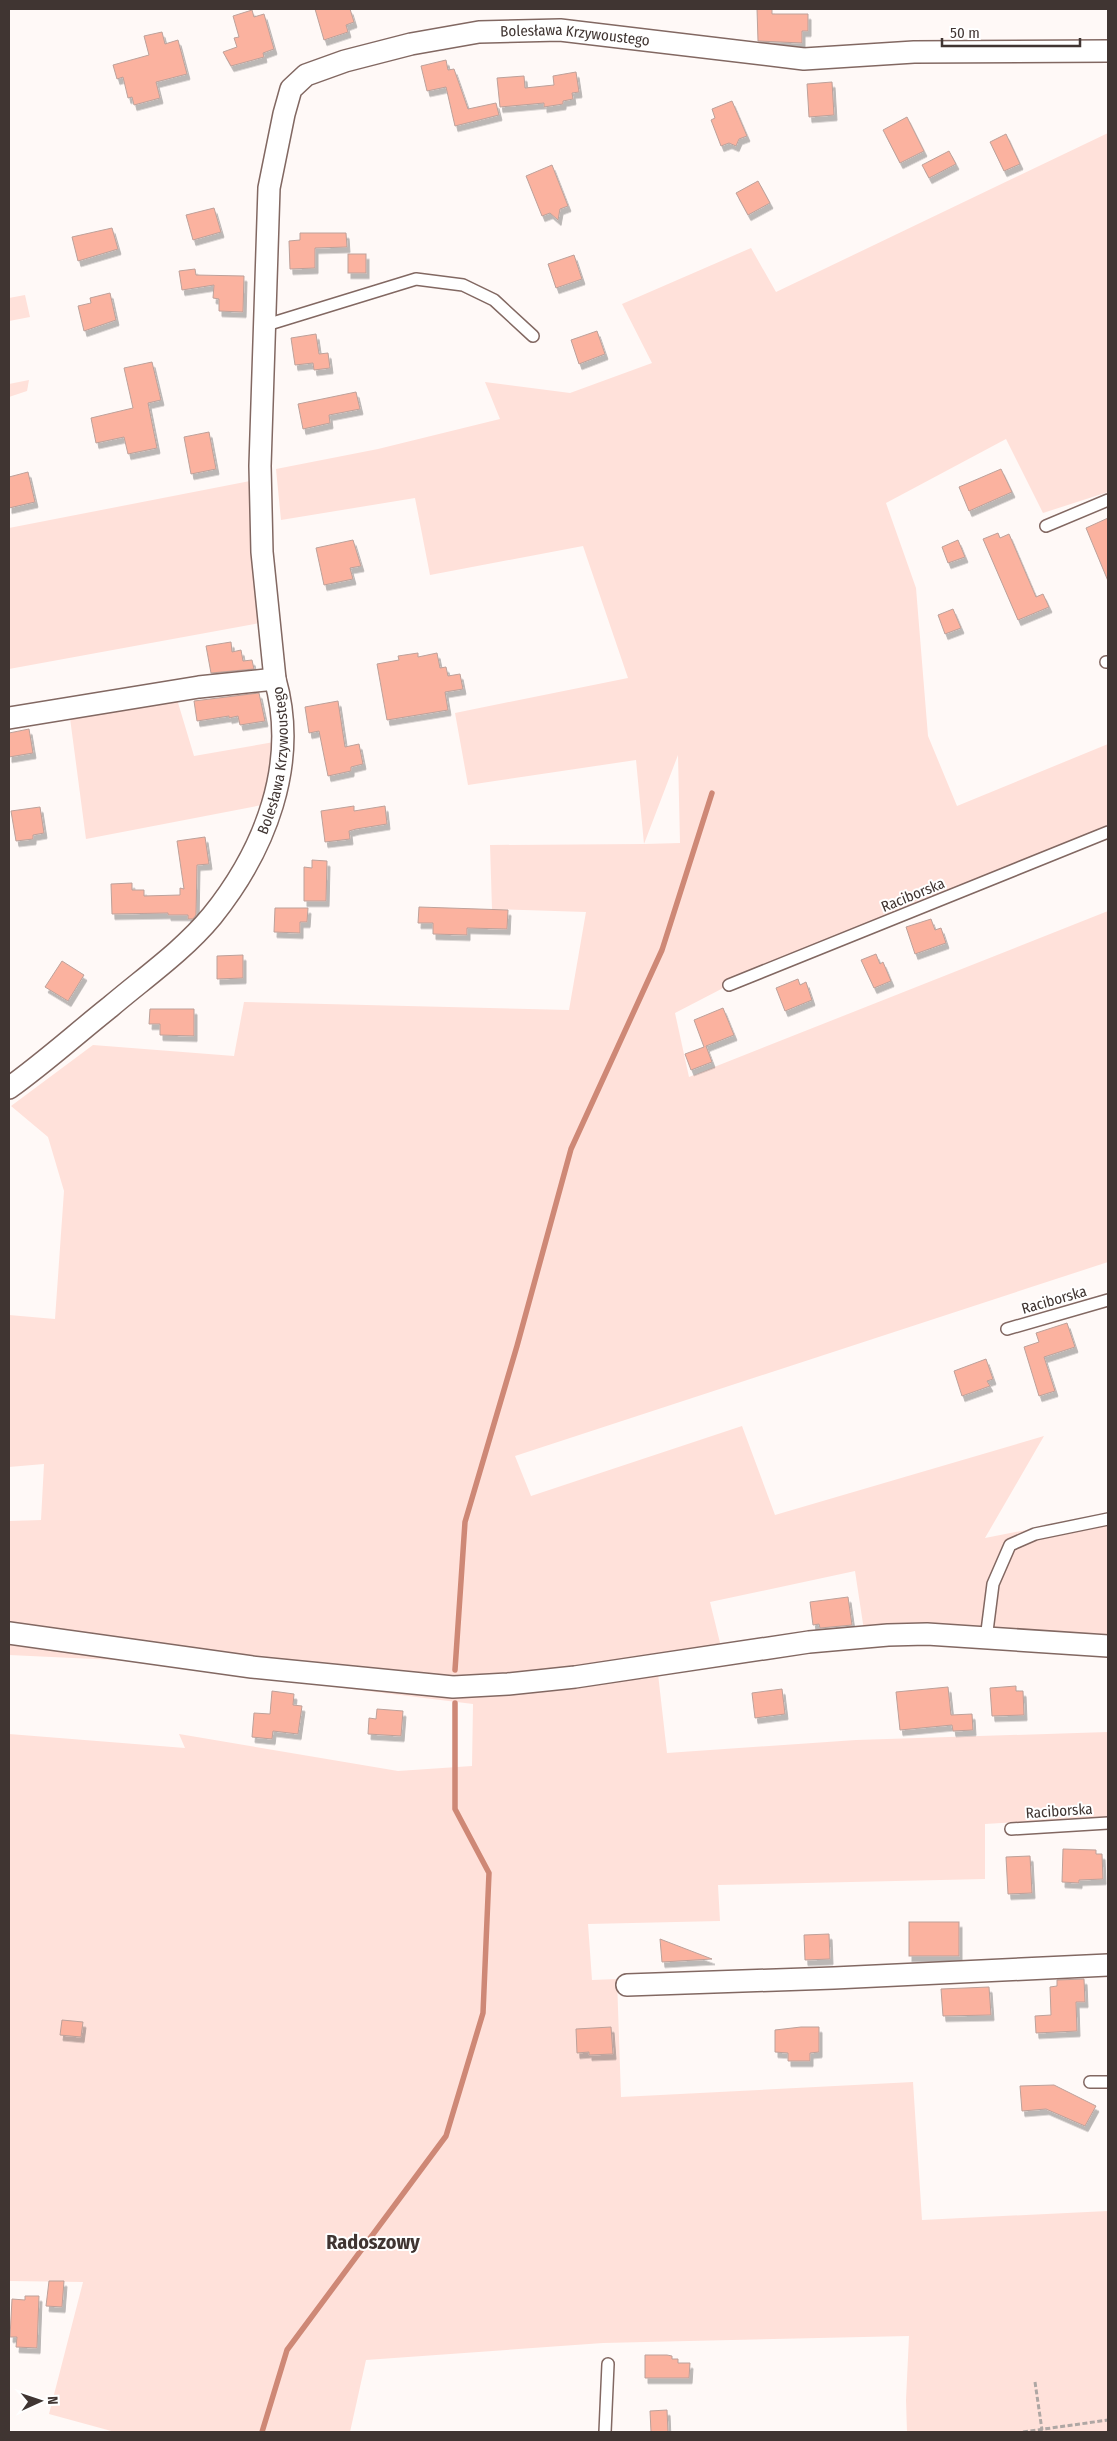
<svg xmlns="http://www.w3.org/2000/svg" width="1117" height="2441" font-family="'Fira Sans Condensed',sans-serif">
  <defs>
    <filter id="shadow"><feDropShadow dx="3" dy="5.5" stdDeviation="0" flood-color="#0004"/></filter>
  </defs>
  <rect width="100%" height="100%" fill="#fff9f7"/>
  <!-- green -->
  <g fill="#ffe1da" fill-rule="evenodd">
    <path d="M1108,133V492L1043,513L1006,439L886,503L916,588L928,736L957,806L1108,744V832L729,985L675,1013L689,1077L1108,911V1262L515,1456L531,1496L742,1426L775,1515L1044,1436L985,1538L1108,1514V1646L865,1637L855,1571L710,1602L723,1655L657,1665L667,1753L856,1740L1108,1732V1817L985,1824V1879L718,1885L720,1921L588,1924L592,1980L617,1979L621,2097L913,2082L922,2220L1108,2211V2432H907L906,2400L909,2336L603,2343L366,2360L350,2432H115L49,2414L83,2282L9,2281V1734L185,1748L179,1734L398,1771L472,1766L473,1704L116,1660L9,1655V1521L41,1520L44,1464L9,1467V1315L55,1319L64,1191L48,1137L11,1106L93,1045L234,1056L244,1002L569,1010L586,912L492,909L490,845L644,844L636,760L468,785L455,713L628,678L583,546L430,575L415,498L281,520L276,469L378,449L500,419L485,382L570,393L652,363L622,304L751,248L776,292ZM678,755L680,843L645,844H644Z"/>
    <polygon points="25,295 30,317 9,321 9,298"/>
    <polygon points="29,380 27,391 9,397 9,384"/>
    <polygon points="250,481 260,623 9,669 9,528"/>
    <polygon points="176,696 194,756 274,742 267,804 86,839 70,718"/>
  </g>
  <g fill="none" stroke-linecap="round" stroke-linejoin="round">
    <!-- stream -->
    <g stroke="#ce8876" stroke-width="5.5">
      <polyline points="455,1670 465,1522 517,1346 571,1149 662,950 712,793"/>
      <polyline points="262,2432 287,2350 446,2136 483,2013 489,1873 455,1809 455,1703"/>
    </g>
  </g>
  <!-- building -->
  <g fill="#fbb29f" stroke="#bda19a" filter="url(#shadow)">
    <polygon points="315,9 350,9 354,22 346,25 348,32 324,40"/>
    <polygon points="757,9 772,9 772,14 808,14 808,31 802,31 802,43 758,41"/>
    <polygon points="252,10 254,17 264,14 274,49 263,53 264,57 231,66 223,52 237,47 234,38 239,37 233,16"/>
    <polygon points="162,32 165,44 178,40 187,74 156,82 160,98 134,105 132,97 128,98 123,77 117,79 113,65 149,55 144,36"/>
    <polygon points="446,60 448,70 454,69 468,109 496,103 499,115 455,126 446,87 427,91 421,66"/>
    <polygon points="576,72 579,92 572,93 573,99 563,101 563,104 544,107 544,103 500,107 497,78 524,76 525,88 554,85 553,76"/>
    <polygon points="832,82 834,115 809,117 807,84"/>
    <polygon points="732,101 747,136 739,139 736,146 729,143 721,146 711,120 715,118 712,109"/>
    <polygon points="907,117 924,151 900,163 883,130"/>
    <polygon points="1006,134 1020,164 1004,171 990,142"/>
    <polygon points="949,151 956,164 929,178 922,165"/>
    <polygon points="552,165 568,206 560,209 558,220 550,213 542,216 526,176"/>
    <polygon points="758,181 770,203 748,215 736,193"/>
    <polygon points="214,208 221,232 193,240 186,215"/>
    <polygon points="112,228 118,249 78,261 72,237"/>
    <polygon points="300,233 346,233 347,247 315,248 315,268 290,269 289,241 300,240"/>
    <rect x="348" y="254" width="18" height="19"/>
    <polygon points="574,255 582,279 556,288 548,264"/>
    <polygon points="195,269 196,275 244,276 243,312 219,311 219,299 213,298 214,285 182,290 179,271"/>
    <polygon points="110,293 116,320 84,331 78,306 91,303 90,298"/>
    <polygon points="597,331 605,354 579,364 571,340"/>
    <polygon points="316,334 319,354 328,353 330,368 314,370 313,363 295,365 291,338"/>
    <polygon points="152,362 161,400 148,403 157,448 128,454 124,437 96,443 91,418 133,408 124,368"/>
    <polygon points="356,392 360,409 329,415 330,423 303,429 298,404"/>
    <polygon points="209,432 216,469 191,474 184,437"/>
    <polygon points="1001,469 1012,492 969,511 959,487"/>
    <polygon points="28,472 35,502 9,508 9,477"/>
    <polygon points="1108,518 1108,581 1086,528"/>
    <polygon points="998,533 1000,538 1009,534 1036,597 1043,594 1049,607 1018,620 983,539"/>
    <polygon points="353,540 361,566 350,568 353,579 324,585 316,548"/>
    <polygon points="958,540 965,557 948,563 942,547"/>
    <polygon points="953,609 961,628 945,634 938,615"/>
    <polygon points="231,642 232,652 241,650 243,661 252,660 254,669 211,673 206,646"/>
    <polygon points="418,653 418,657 437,653 440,668 446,667 448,676 460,674 463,689 445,692 448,710 387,720 377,664 399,660 398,656"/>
    <polygon points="259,693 265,721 240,725 238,716 229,718 229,716 197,721 194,701"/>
    <polygon points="338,701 345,747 359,744 363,764 351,767 351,771 328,776 319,731 309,733 305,707"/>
    <polygon points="29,729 33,753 9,757 9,733"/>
    <polygon points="354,806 354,811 385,806 387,824 356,829 349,831 350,839 325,842 321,811"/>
    <polygon points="40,807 44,833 33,835 33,839 16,841 11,811"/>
    <polygon points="205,837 209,864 197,865 196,915 193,919 188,919 188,915 168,915 168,913 112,914 111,884 132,883 132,890 144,890 144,896 180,895 180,888 184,889 177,841"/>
    <polygon points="312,860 327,861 326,901 304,901 304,867 312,868"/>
    <polygon points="419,907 508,910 507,929 467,928 467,935 433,934 433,923 418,923"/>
    <polygon points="275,908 308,908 307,922 300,922 300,933 274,932"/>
    <polygon points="931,919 935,930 941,928 946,943 915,954 906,927"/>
    <polygon points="876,954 880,964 883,962 891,981 874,988 861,960"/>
    <polygon points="243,955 243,978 217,979 217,956"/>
    <polygon points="62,961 84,975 68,1001 45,987"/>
    <polygon points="798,979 800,985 806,982 812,1000 785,1011 776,988"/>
    <polygon points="723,1008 734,1035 706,1046 712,1062 691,1070 685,1054 704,1047 694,1020"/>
    <polygon points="150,1009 194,1009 194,1036 160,1035 160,1024 149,1024"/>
    <polygon points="1067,1323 1075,1347 1044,1357 1055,1391 1039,1396 1024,1347 1039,1342 1036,1333"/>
    <polygon points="986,1359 993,1379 987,1381 990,1386 962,1396 954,1371"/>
    <polygon points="848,1597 852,1625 820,1628 819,1624 813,1625 810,1602"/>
    <polygon points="1016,1686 1016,1691 1023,1691 1024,1715 992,1716 990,1688"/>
    <polygon points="948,1687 951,1715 972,1714 973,1730 953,1731 952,1725 900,1730 896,1692"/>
    <polygon points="782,1689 785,1714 755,1718 752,1693"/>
    <polygon points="272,1691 294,1694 293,1705 302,1706 298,1734 273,1731 272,1739 252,1737 254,1713 270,1714"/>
    <polygon points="377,1709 403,1711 401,1736 368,1734 369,1718 376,1719"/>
    <polygon points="1063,1849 1096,1850 1096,1854 1102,1854 1103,1879 1079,1880 1079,1883 1062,1882"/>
    <polygon points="1030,1856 1032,1893 1008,1894 1006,1857"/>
    <rect x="909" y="1922" width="50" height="34"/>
    <polygon points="829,1934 830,1959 805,1960 804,1935"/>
    <polygon points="660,1939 712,1959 662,1962"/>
    <polygon points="1084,1979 1085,2002 1076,2002 1077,2031 1036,2033 1035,2016 1051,2015 1050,1987 1057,1986 1057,1980"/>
    <polygon points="989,1987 991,2015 943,2016 941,1989"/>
    <polygon points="62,2020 83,2022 81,2037 60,2035"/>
    <polygon points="611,2027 613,2054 589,2055 589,2052 577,2053 576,2029"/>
    <polygon points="801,2027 819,2027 819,2052 810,2053 810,2061 788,2061 788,2053 775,2052 775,2030"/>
    <polygon points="1054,2085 1096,2106 1085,2126 1046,2109 1022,2111 1020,2086"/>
    <polygon points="49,2281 64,2281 62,2307 46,2306"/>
    <polygon points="25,2296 39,2296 37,2348 16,2347 17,2337 10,2337 12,2299 25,2300"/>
    <polygon points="645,2355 667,2355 672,2356 672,2359 678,2359 678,2363 690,2363 689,2378 645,2378"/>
    <polygon points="667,2410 668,2432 651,2432 650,2411"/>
  </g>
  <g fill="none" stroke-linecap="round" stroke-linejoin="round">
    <!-- lane casing -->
    <g stroke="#826862" stroke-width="14">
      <g id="lane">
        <polyline points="263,326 416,279 463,285 494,300 533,336"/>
        <polyline points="1046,526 1108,500"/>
        <polyline points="1106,662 1108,662"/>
        <polyline points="729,985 1108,832"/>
        <polyline points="1007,1329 1108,1300"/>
        <polyline points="986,1639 993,1584 1010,1545 1035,1534 1108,1519"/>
        <polyline points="1011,1829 1108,1823"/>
        <polyline points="1090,2082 1108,2082"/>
        <polyline points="605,2432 608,2364"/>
      </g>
    </g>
    <!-- street casing -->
    <g stroke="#826862" stroke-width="24">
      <g id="street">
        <polyline points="9,718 199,687 275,679"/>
        <path id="s1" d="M9,1088C44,1063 76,1034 110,1007C144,978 183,951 212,916C265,850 299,764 275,679L262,552L260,466L269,188L284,114L291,89L306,75L345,61L411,44L479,32L560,30L804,59L914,52L1108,51"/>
        <polyline points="9,1633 252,1667 453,1687 508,1684 575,1677 809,1642 888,1635 927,1634 1108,1646"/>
        <polyline points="627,1985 834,1978 1108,1965"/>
      </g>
    </g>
    <!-- path -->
    <g stroke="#afa7a4" stroke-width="3" stroke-dasharray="5 2.5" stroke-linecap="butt">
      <polyline points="1035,2382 1042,2430"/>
      <polyline points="1023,2432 1108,2420"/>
    </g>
    <!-- lane -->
    <use href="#lane" stroke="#fff" stroke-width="11"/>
    <!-- street -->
    <use href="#street" stroke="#fff" stroke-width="21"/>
  </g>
  <g text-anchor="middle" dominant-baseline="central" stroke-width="4" stroke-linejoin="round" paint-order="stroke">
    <!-- street labels -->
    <g font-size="15" fill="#403532" stroke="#fff">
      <text stroke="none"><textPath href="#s1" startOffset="1410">Bolesława Krzywoustego</textPath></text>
      <text stroke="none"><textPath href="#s1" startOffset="438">Bolesława Krzywoustego</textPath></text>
      <text transform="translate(913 895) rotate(-22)">Raciborska</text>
      <text transform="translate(1054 1300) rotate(-16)">Raciborska</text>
      <text transform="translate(1059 1811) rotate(-4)">Raciborska</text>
    </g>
    <!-- district labels -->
    <g font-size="20" font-weight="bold" fill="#403532" stroke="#fff">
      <text x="373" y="2242">Radoszowy</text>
    </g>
  </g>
  <!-- border -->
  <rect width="1117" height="2441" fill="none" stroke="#403532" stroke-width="20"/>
  <!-- north arrow -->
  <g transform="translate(40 2401) rotate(87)" stroke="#ffffff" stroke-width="4" paint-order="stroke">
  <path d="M0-4L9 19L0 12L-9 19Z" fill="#403532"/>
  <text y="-8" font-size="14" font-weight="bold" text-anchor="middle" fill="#403532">N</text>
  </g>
  <!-- scale -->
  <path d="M942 38v8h138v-8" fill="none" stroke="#403532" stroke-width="2.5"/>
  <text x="950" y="38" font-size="15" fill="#403532" stroke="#ffffff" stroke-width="4" paint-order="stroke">50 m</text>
</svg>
